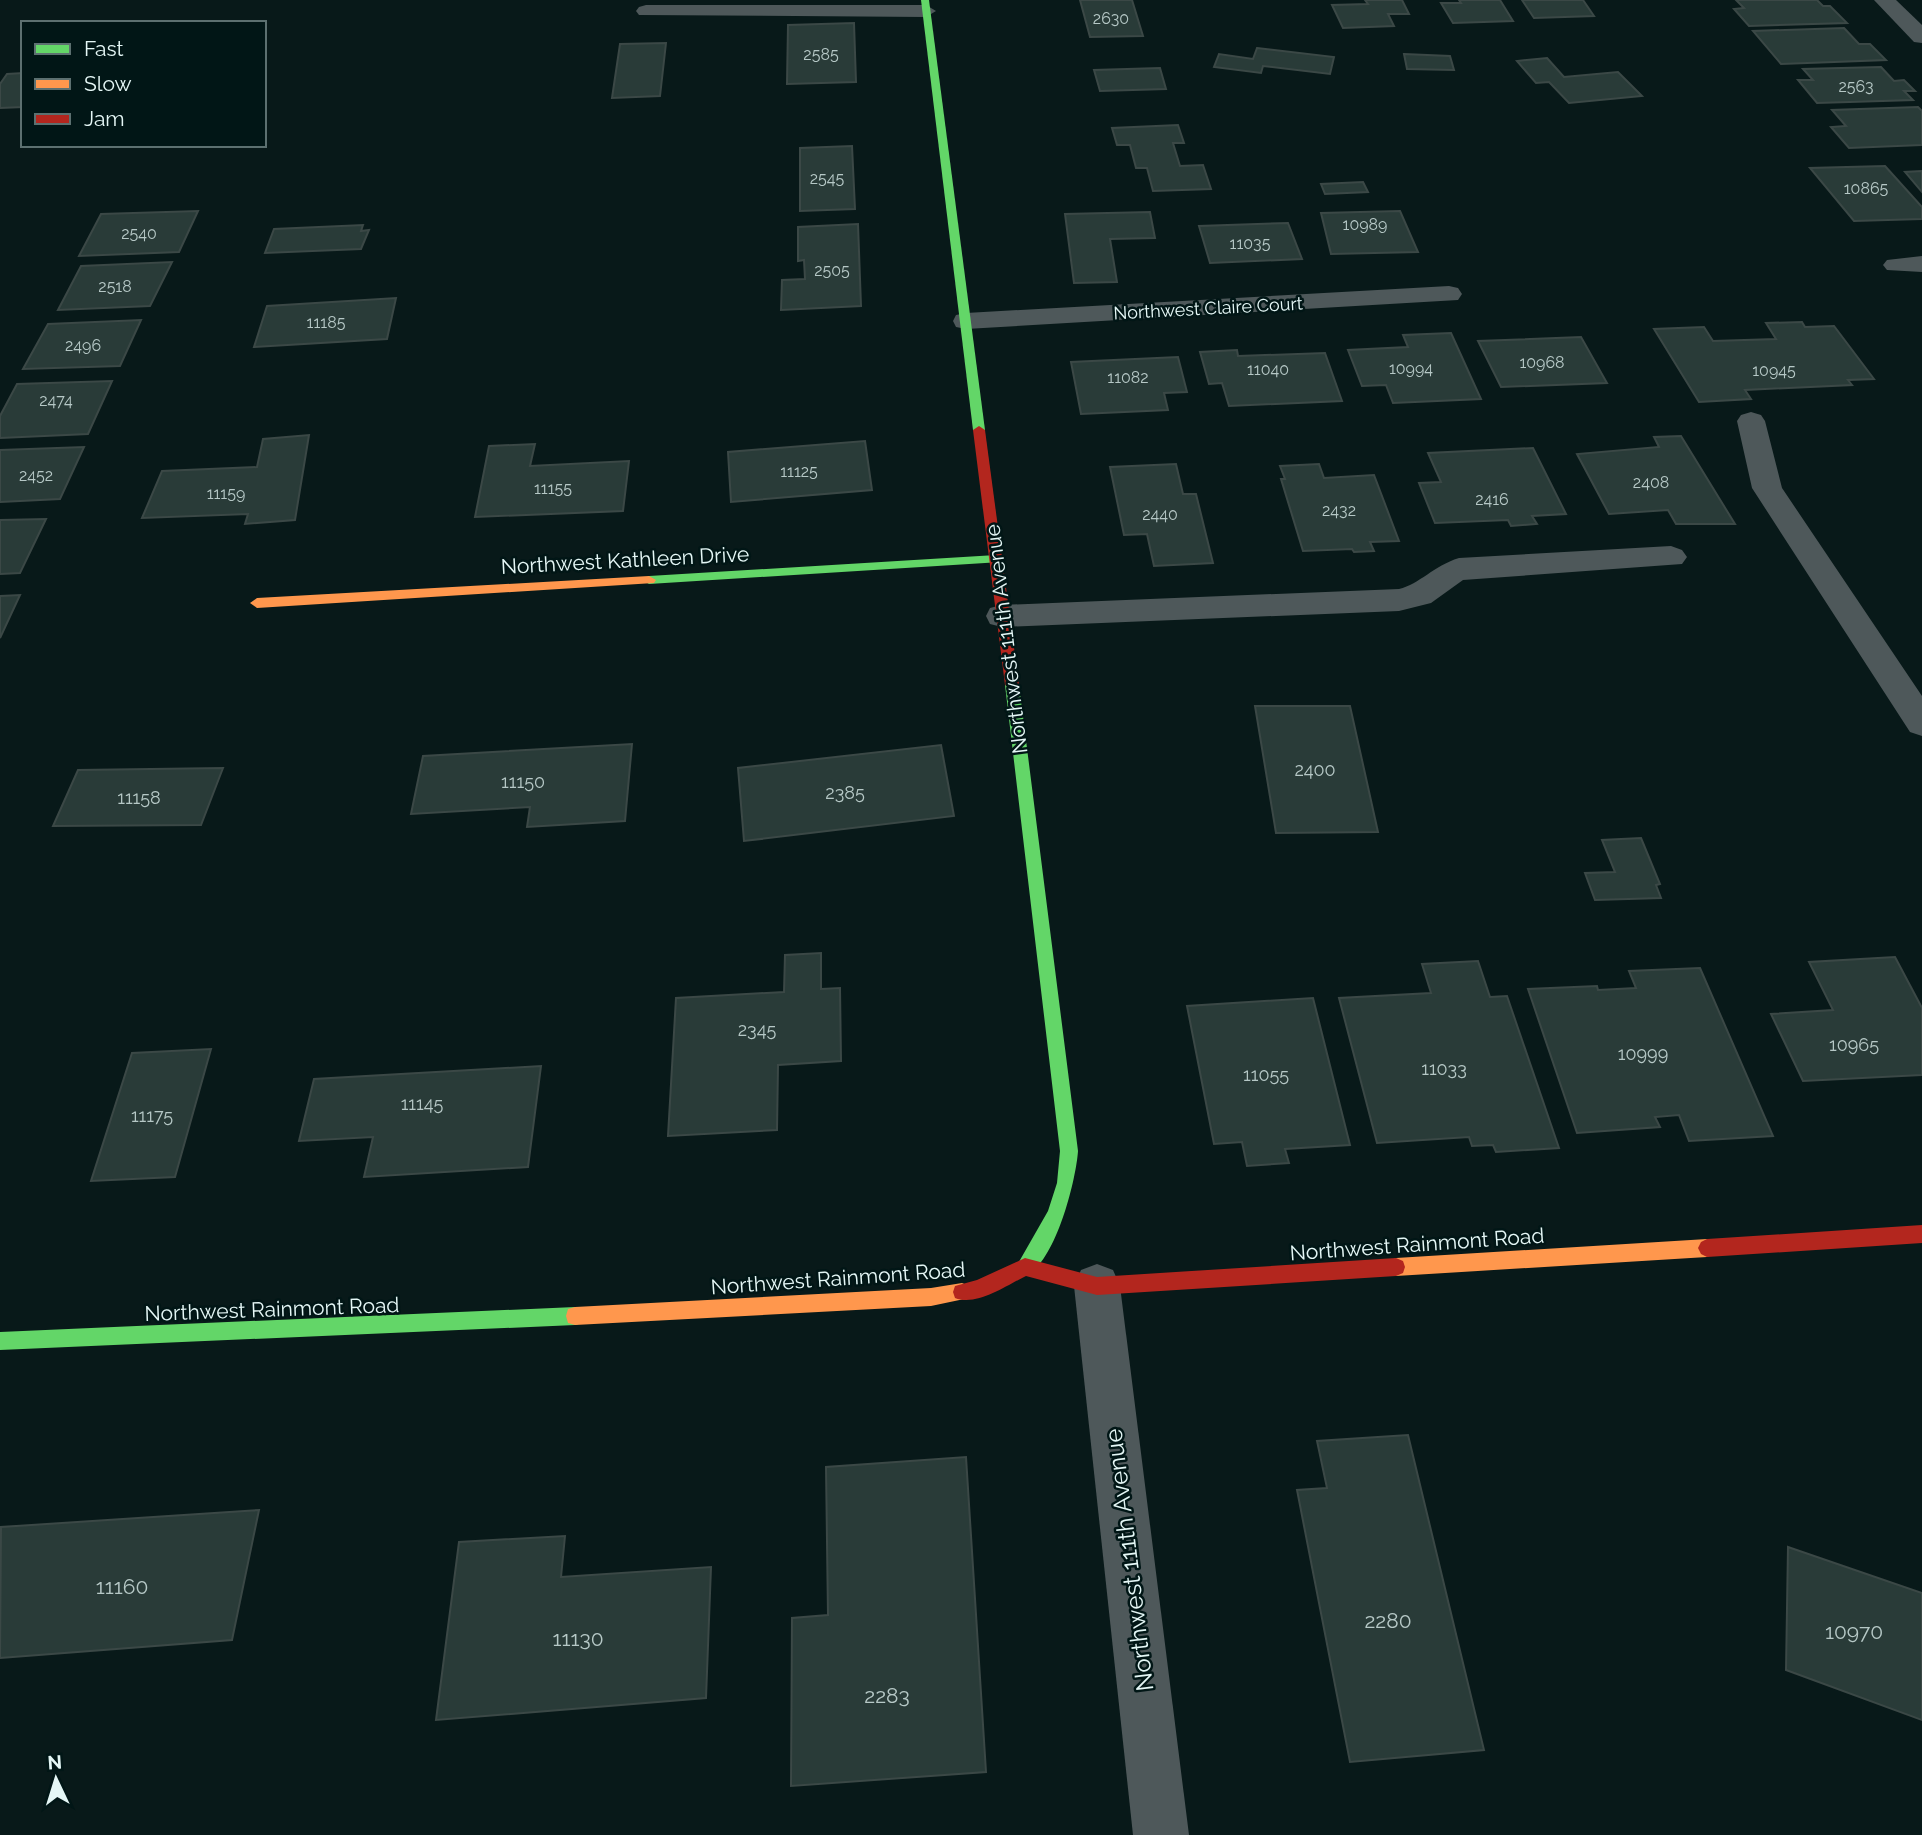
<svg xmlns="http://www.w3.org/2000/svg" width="1922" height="1835" font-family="Raleway,sans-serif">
  <rect width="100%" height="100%" fill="#081919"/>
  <!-- building -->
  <g fill="#293b38" stroke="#3b4846" stroke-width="2">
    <polygon points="1080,0 1132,0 1143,36 1090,37"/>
    <polygon points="1365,0 1402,0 1409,14 1388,14 1394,26 1343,28 1332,5 1368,4"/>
    <polygon points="1459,0 1500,0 1513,21 1453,23 1441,3 1461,3"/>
    <polygon points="1522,0 1583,0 1594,16 1534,18"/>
    <polygon points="1736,0 1817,0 1823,6 1830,6 1847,23 1749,26 1734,9 1744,8"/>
    <polygon points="854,23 856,82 787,84 788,25"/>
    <polygon points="1844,28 1859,44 1870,44 1886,60 1781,64 1753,31"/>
    <polygon points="666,43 660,96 612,98 620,44"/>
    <polygon points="1257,48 1334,57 1330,74 1263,66 1261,73 1214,67 1219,54 1253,59"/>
    <polygon points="1404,54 1450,56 1454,70 1407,69"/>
    <polygon points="1547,58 1564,77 1618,72 1642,96 1569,103 1549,82 1536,83 1517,61"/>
    <polygon points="1881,67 1894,81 1904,80 1915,91 1904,91 1913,100 1817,103 1798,80 1813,80 1803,69"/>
    <polygon points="1160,68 1166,89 1100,91 1094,70"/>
    <polygon points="23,73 23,107 0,108 0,84 7,74"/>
    <polygon points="1918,107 1922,111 1922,145 1849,148 1831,127 1846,126 1832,110"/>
    <polygon points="1178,125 1184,143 1173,143 1180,166 1203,165 1211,189 1153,191 1147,168 1136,168 1130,145 1117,145 1112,128"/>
    <polygon points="852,146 855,209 800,211 800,148"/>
    <polygon points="1885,166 1922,207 1922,219 1854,221 1810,168"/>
    <polygon points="1922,171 1922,192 1905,172"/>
    <polygon points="1363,182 1368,192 1325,194 1321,184"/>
    <polygon points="198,211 179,252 79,256 101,214"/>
    <polygon points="1400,211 1418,252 1331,254 1321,213"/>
    <polygon points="1150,212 1155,238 1110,239 1117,282 1074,283 1065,214"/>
    <polygon points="1288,223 1302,259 1210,263 1199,226"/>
    <polygon points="858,224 861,306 781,310 782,280 805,279 804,260 798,261 798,227"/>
    <polygon points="363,225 361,231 369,230 361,249 265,253 274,229"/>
    <polygon points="172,262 150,306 58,310 81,266"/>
    <polygon points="396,298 387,339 254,347 267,306"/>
    <polygon points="141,320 120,366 23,369 48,324"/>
    <polygon points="1802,322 1805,327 1834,326 1874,379 1848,380 1852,385 1745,390 1751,399 1699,402 1654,329 1704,327 1713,341 1776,339 1766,323"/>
    <polygon points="1451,333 1481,399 1393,403 1386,385 1362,386 1348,350 1408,347 1403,335"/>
    <polygon points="1581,337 1607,383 1501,387 1478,341"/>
    <polygon points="1237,350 1238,356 1325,353 1342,401 1229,406 1222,383 1209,384 1200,352"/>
    <polygon points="1178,357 1187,392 1164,393 1168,410 1081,414 1071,362"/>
    <polygon points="112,381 88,434 0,438 0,416 17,384"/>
    <polygon points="309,435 295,520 245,524 248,514 142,518 162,471 257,467 263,439"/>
    <polygon points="1681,436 1735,524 1676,524 1668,510 1609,514 1577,454 1659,447 1654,437"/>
    <polygon points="865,441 872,490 731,502 728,452"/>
    <polygon points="535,444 530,466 629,461 623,511 475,517 489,446"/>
    <polygon points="84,447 60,499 0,502 0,450"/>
    <polygon points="1533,448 1566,514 1532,516 1537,524 1511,526 1508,520 1435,523 1419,483 1441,482 1428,453"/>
    <polygon points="1176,464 1183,494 1196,494 1213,563 1154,566 1147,534 1124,535 1110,467"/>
    <polygon points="1319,464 1324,478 1374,475 1399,541 1370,542 1374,551 1354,552 1352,549 1303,551 1281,479 1285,479 1280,466"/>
    <polygon points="46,519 20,573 0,574 0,520"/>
    <polygon points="20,595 0,638 0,596"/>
    <polygon points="1255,706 1350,706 1378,832 1276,833"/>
    <polygon points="632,744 625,821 527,827 530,807 411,814 423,756"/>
    <polygon points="941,745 954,816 744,841 738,768"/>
    <polygon points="223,768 201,825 53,826 78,770"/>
    <polygon points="1641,838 1660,884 1656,885 1661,898 1595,900 1585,873 1615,872 1602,840"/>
    <polygon points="821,953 821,989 840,988 841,1061 778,1065 777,1130 668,1136 676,998 784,992 785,955"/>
    <polygon points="1895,957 1922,1008 1922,1075 1803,1081 1771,1014 1833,1010 1809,962"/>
    <polygon points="1478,961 1490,997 1507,996 1559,1148 1496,1152 1493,1145 1472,1146 1469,1137 1377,1143 1339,998 1431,993 1422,964"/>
    <polygon points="1700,968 1773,1136 1689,1141 1679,1115 1655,1117 1660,1127 1577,1133 1528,989 1597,986 1598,990 1636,988 1629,971"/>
    <polygon points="1313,998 1350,1145 1285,1149 1289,1163 1247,1166 1242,1142 1214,1144 1187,1006"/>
    <polygon points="211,1049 175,1177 91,1181 132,1053"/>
    <polygon points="541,1066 528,1167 364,1177 373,1137 299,1141 314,1079"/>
    <polygon points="1408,1435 1484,1750 1350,1762 1297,1490 1327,1488 1317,1441"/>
    <polygon points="966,1457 986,1772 791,1786 792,1618 828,1615 826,1467"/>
    <polygon points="259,1510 232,1640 0,1658 1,1527"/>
    <polygon points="565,1536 561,1577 711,1567 706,1698 436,1720 459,1542"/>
    <polygon points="1788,1547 1922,1593 1922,1720 1786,1670"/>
  </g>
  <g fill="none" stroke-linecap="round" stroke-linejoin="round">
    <!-- lane -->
    <g fill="#4e585a" fill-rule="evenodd">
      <polygon points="1751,412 1761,415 1765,421 1782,488 1922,696 1922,736 1910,732 1752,488 1737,421 1741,415"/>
      <path d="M1671,546L1682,550L1687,557L1682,564L1463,580L1431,603L1399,611L1002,627L990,624L986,616L990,608L1002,605L1399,589C1420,584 1433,566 1459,558Z"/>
    </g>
    <!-- street -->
    <g fill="#4e585a" fill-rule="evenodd">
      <polygon points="1874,0 1896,0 1922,25 1922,43 1914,42"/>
      <polygon points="646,5 926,5 936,11 926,17 639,15 636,11 639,7"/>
      <polygon points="1922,256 1922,272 1887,270 1883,265 1887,260"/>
      <polygon points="1449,286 1458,288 1462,294 1458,300 966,329 956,327 953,321 956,315 966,313"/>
      <polygon points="1097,1264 1113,1270 1120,1286 1189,1835 1133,1835 1074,1286 1081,1270"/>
    </g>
    <!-- fast -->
    <g fill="#63d668" fill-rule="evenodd">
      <polygon points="921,0 929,0 985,430 979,434 973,430"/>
      <polygon points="996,555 1001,556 1001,562 649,584 642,580 649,576"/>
      <path d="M1012,680L1019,685L1078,1151C1076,1181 1055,1264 1025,1276L1018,1273L1016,1267L1048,1211L1057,1183L1060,1151L1005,685Z"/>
      <polygon points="575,1307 582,1309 584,1316 582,1323 575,1325 0,1350 0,1332"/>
    </g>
    <!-- slow -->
    <g fill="#ff974d" fill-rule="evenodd">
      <polygon points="649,576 656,580 654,583 257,608 250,603 257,598"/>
      <polygon points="1707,1239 1713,1242 1716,1248 1713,1254 1707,1257 1396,1276 1389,1273 1387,1267 1389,1261 1396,1258"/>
      <polygon points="962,1283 969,1286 971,1292 969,1298 931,1306 575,1325 568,1323 566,1316 568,1309 575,1307 931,1288"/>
    </g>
    <!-- jam -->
    <g fill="#b3261e" fill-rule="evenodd">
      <polygon points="979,426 985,430 1019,685 1012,690 1005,685 973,430"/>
      <polygon points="1922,1225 1922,1243 1707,1257 1701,1254 1698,1248 1701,1242 1707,1239"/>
      <path d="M1025,1258L1097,1277L1396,1258L1403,1261L1405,1267L1403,1273L1396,1276L1097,1295L1026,1276C1007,1285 977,1307 955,1298L953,1292L955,1286L977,1280Z"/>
    </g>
  </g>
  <g text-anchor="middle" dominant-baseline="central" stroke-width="5" stroke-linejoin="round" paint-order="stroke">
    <!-- far-number labels -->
    <g font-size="16" fill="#b6c8c6">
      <text x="1111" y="18">2630</text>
      <text x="821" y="54">2585</text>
      <text x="1856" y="86">2563</text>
      <text x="827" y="178">2545</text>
      <text x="1866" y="188">10865</text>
      <text x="1365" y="224">10989</text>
      <text x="139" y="233">2540</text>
      <text x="1250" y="243">11035</text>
      <text x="832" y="270">2505</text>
      <text x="115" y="286">2518</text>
      <text x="326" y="322">11185</text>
      <text x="83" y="345">2496</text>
      <text x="1542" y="362">10968</text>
      <text x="1411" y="368">10994</text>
      <text x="1268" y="369">11040</text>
      <text x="1774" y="370">10945</text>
      <text x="1128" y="377">11082</text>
      <text x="56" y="400">2474</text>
      <text x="799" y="471">11125</text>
      <text x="36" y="475">2452</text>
      <text x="1651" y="482">2408</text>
      <text x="553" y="488">11155</text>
      <text x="226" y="493">11159</text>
      <text x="1492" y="499">2416</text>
      <text x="1339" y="510">2432</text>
      <text x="1160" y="514">2440</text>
    </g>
    <!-- far-street labels -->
    <g font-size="18" fill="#e5f7f6" stroke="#011616">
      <text transform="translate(1208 308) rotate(-3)">Northwest Claire Court</text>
    </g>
    <!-- number labels -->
    <g font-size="18" fill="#b6c8c6">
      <text x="1315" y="769">2400</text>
      <text x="523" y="781">11150</text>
      <text x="845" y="792">2385</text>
      <text x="139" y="797">11158</text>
      <text x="757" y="1029">2345</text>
      <text x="1854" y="1044">10965</text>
      <text x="1643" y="1053">10999</text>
      <text x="1444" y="1068">11033</text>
      <text x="1266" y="1074">11055</text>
      <text x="422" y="1103">11145</text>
      <text x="152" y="1115">11175</text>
    </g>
    <!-- street labels -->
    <g font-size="21" fill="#e5f7f6" stroke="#011616">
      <text transform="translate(625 560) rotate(-3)">Northwest Kathleen Drive</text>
      <text transform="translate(1006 639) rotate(-97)">Northwest 111th Avenue</text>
      <text transform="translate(1417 1244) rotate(-4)">Northwest Rainmont Road</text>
      <text transform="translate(838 1278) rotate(-4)">Northwest Rainmont Road</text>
      <text transform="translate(272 1309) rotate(-2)">Northwest Rainmont Road</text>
    </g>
    <!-- near-number labels -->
    <g font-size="21" fill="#b6c8c6">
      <text x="122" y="1586">11160</text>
      <text x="1388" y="1620">2280</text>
      <text x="1854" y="1631">10970</text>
      <text x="578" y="1638">11130</text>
      <text x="887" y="1695">2283</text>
    </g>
    <!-- near-street labels -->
    <g font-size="24" fill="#e5f7f6" stroke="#011616">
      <text transform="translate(1129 1560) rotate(-97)">Northwest 111th Avenue</text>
    </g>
  </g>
  <!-- legend -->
  <rect x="21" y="21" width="245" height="126" fill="#011616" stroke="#5c7070" stroke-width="2"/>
  <rect x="35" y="44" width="35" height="10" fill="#63d668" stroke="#5c7070" stroke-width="2"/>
  <text x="84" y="56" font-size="21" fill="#e5f7f6">Fast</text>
  <rect x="35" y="79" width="35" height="10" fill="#ff974d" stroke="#5c7070" stroke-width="2"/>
  <text x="84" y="91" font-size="21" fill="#e5f7f6">Slow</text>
  <rect x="35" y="114" width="35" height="10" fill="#b3261e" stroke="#5c7070" stroke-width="2"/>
  <text x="84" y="126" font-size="21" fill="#e5f7f6">Jam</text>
  <!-- north arrow -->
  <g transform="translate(56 1779) rotate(356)" stroke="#011616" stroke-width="5" paint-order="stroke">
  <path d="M0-5L12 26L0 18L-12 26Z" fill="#e5f7f6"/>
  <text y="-10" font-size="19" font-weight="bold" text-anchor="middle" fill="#e5f7f6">N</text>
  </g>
</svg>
